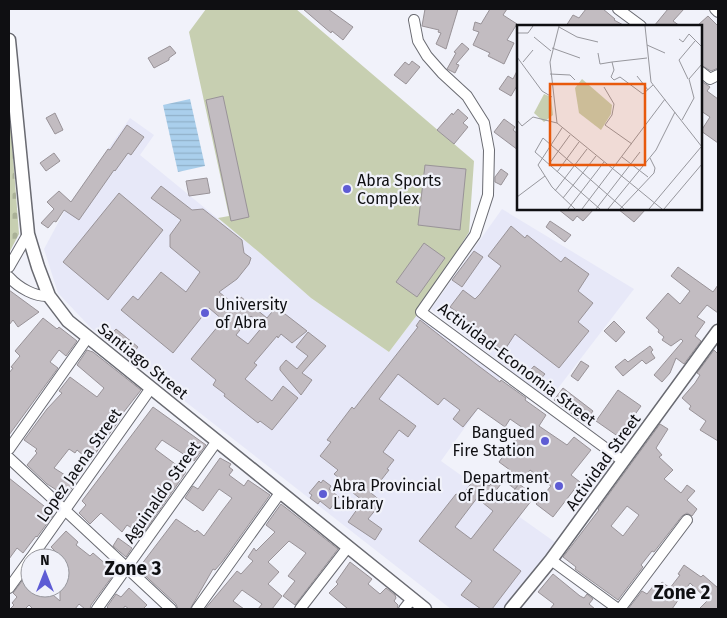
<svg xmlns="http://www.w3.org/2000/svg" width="727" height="618" font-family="'Fira Sans',sans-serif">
  <defs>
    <pattern id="cemetery-stones" width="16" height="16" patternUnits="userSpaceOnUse" patternTransform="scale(1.25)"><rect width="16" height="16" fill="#c7cfb1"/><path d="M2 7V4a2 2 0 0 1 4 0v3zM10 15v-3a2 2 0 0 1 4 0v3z" fill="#aab197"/></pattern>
    <pattern id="water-rules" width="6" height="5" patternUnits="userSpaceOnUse" patternTransform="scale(1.25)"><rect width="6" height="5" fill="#aacfec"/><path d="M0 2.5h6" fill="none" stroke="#91b1c9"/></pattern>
  </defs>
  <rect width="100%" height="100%" fill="#f1f2fa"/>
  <!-- built -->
  <g fill="#e7e8f8">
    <polygon points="130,118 154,135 140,155 260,253 311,298 389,352 417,315 502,375 441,461 559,545 503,609 451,609 91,328 58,293 44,249 65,210"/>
    <polygon points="502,209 634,289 549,400 431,309"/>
  </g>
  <!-- cemetery -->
  <polygon fill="url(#cemetery-stones)" points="9,105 19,234 9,253"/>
  <!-- pitch -->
  <polygon fill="#c7cfb1" points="206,9 296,9 474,161 469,232 417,315 389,352 311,298 260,253 218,218 229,216 189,32"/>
  <!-- water -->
  <polygon fill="url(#water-rules)" points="190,99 205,166 178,172 163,105"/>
  <!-- building -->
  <g fill="#c2bcc1" stroke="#999398" fill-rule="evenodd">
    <polygon points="303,9 328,9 353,27 343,40 332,31 331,33"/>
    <polygon points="425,9 458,9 446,49 436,44 441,33 438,32 439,30 422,26"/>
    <polygon points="490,9 507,9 503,15 517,24 507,40 514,43 504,64 488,56 490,53 473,45 479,32 473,30 475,22 481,24"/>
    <polygon points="586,9 603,9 615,19 614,20 625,26 566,26 573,15 579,18"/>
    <polygon points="668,9 684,9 673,21 680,26 654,26"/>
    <polygon points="708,16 718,26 718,68 711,71 701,65 701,26 698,25"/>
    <polygon points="462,43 469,49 456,64 459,65 455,73 447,69 456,53 454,52"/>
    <polygon points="170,46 176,53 169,58 169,60 154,68 148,58"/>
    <polygon points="412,61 420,67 406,84 394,75 405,62 409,65"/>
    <polygon points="518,69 518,84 511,96 499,89 508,76 513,79"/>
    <polygon points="701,81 710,87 707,91 718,99 718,143 701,131 710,117 701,111"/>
    <polygon points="223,96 249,217 231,221 206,100"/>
    <polygon points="458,109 468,118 463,123 468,127 454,144 437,130 452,113 453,115"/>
    <polygon points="55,113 63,130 55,134 46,118"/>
    <polygon points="504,119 515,127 513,130 518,134 518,150 494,132"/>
    <polygon points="127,125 144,137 131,155 128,153 115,171 114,170 79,220 64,210 56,222 54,221 48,228 41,223 54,209 47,202 59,191 71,202 108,149 110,150"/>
    <polygon points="54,153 60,161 46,171 40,163"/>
    <polygon points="425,165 466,169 460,230 418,225"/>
    <polygon points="501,169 508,174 501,185 495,182 495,177"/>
    <polygon points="207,178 210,193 189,196 186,181"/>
    <path d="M161,186L192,210L203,209L242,240L244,253L251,258L249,264L237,279L219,292L235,305L241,297L267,318L276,307L307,331L292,343L281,334L278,338L277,336L254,363L257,365L245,379L272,401L283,386L298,398L272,430L260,421L258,423L224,396L225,394L213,385L216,380L191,359L223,320L209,308L173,353L121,310L133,296L138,300L161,272L186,292L200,272L170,247V235L181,220L151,198ZM251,316L263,326L248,344L236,335Z"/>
    <polygon points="119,193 163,230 108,300 63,262"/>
    <polygon points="558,209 594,209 583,221 577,216 573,221"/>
    <polygon points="618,209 646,209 634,222"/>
    <polygon points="550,221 571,235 565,242 546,227"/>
    <polygon points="511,226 525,238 527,235 561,262 565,257 589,274 578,291 593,303 578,322 589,331 559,368 515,334 504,351 489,341 486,345 456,322 461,315 450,307 463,290 475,299 480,294 501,266 488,256"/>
    <polygon points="424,243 445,258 417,297 396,282"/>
    <polygon points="474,251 483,257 462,287 452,280"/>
    <polygon points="678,267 713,292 718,285 718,313 707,305 697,317 705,322 695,336 701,341 684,364 676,358 670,373 662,382 654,375 683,341 681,339 671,346 662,340 664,337 658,332 659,330 646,318 668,293 680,304 690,291 671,276"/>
    <polygon points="9,290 39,312 18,327 13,320 9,325"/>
    <polygon points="43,318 57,329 59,327 77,341 66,356 59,350 50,362 58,368 9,435 9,373 13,368 11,367 20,356 15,351"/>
    <polygon points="420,320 476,364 500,382 501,380 526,398 525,400 546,415 539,426 567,445 574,437 591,450 571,475 580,482 553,517 536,504 551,486 530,470 515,489 503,480 510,470 499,462 523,428 510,419 505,427 478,408 463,427 453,419 460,410 444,398 438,405 398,374 379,399 416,426 408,437 399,430 383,452 394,460 387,469 389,470 371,493 382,502 368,519 382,529 375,540 348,522 363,501 352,492 354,490 334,474 338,470 320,456 331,442 327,440 352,407 354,409 393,359 418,327 416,326"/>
    <polygon points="614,321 625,332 616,342 604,331"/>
    <polygon points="116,329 138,347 130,357 108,338"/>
    <polygon points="308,332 326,346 302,373 312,380 301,395 280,370 280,367 286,360 297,369 308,356 296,347"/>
    <polygon points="650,346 653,350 651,352 655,358 646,364 642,360 623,376 615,367 625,359 628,362"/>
    <polygon points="87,350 93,352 141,390 119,418 120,419 90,461 77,450 75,453 69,449 54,468 76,482 66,496 47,484 27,465 37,453 35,451 37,449 24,440 47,409 62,393 59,391 70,377 97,397 104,388 77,365"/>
    <polygon points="714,350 718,354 718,441 700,430 706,421 689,409 691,406 682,398 695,383 700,375 697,373"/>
    <polygon points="581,361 589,366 578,381 571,376"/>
    <polygon points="534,366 545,374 537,383 527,374"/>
    <polygon points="563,388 593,411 584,423 554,400"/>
    <polygon points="618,390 641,406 619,437 596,421"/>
    <polygon points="153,407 206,445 194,461 162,440 155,449 186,472 142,535 127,525 122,532 101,513 90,524 79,513 86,505 82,501"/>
    <path d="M660,424L668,429L656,448L662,455L659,457L673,470L664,479L681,493L687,485L695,491L687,500L697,509L692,516L687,513L682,516L654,552L652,551L641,565L643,567L618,600L575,569L576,567L563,557L599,510L598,509ZM627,506L639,515L623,536L611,526Z"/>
    <polygon points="220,458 231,464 229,467 233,470 229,475 244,486 248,480 270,495 222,562 215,570 213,569 190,609 178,609 176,604 138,569 176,519 195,532 197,530 204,536 222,511 232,498 219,489 203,511 185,498 193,486 198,489"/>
    <path d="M476,477L489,486L495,480L501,484L494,493L506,501L519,484L535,496L493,550L521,571L492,609H481L461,595L472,581L419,541L456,494L461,497ZM477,498L493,511L471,539L455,527Z"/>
    <polygon points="9,478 54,514 37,537 36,536 23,553 17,548 9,559"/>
    <polygon points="323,480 331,486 329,489 339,497 330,509 320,501 318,504 310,498 312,495 309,493 319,481 321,483"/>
    <polygon points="281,504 338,549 295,605 283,596 295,581 288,576 306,553 289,541 268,562 279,572 268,584 282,596 272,609 258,609 262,604 242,590 233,601 244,609 205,609 237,571 241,574 253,561 248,557 254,548 256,551 275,532 266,525"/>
    <polygon points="66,531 78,542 76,545 90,556 93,553 108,566 107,567 114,574 91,605 90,609 85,609 79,604 75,609 33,609 29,605 25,609 10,609 14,605 12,603 17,597 13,593 22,581 24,583 30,576 30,588 45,588 60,601 60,558 54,558 58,554 51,547"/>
    <polygon points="118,538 132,548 126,557 113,546"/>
    <polygon points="350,562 372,579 368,584 380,594 386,588 395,595 396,598 394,601 398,605 397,609 348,609 329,593 338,584 336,582"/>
    <polygon points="684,565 701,577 703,575 718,588 718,609 699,609 708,600 690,583 672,609 628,609 642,591 647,594 655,584 659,586 662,582 670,588 680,575 678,574"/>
    <polygon points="553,574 580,596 584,598 587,594 593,599 589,604 595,609 550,609 554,604 538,592"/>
    <polygon points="129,588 147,605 143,609 129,609 125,606 123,609 109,609 107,607 116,594 121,597"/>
  </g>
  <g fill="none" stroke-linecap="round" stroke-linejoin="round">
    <!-- minor casing -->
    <g stroke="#696a71" stroke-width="12">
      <g id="minor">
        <polyline points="618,9 641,26"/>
        <polyline points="715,9 718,12"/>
        <polyline points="414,20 418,41 427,56 442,73 467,96 484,123 489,150 488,195 475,235 421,312 623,461"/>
        <polyline points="701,72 710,79 718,75"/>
        <polyline points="9,267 28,234"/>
        <path d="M9,277C19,288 35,297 49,296"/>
        <polyline points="9,449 88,337"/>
        <polyline points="9,458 171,609"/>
        <polyline points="31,558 151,388"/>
        <polyline points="551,560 618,609"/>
        <polyline points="9,588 30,559"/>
        <polyline points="97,609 217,441"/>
        <polyline points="197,609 280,493"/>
        <polyline points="300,609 348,547"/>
        <polyline points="404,609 412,599"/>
        <polyline points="620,609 687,520"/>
      </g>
    </g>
    <!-- tertiary casing -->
    <g stroke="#696a71" stroke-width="15">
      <g id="tertiary">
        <polyline points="9,40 28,234 38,267 49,296 68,321 88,337 425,609"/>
        <polyline points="511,609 551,560 718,331"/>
      </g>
    </g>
    <!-- minor -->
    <use href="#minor" stroke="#fff" stroke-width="10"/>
    <!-- tertiary -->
    <use href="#tertiary" stroke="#fff" stroke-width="12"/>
  </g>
  <!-- markers -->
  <g fill="#5e5cd4" stroke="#f1f2fa" stroke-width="2">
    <circle cx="347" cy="189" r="5"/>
    <circle cx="205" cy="313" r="5"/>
    <circle cx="545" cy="441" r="5"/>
    <circle cx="559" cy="486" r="5"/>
    <circle cx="323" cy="494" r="5"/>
  </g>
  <g text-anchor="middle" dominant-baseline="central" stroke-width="4.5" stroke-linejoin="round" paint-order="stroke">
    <!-- poi labels -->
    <g font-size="16" fill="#0f0f12" stroke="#f1f2fa" text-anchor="start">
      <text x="357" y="180">Abra Sports<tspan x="357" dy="18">Complex</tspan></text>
      <text x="215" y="304">University<tspan x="215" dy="18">of Abra</tspan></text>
      <text x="535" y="432" text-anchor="end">Bangued<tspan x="535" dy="18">Fire Station</tspan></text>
      <text x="549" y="477" text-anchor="end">Department<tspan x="549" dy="18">of Education</tspan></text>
      <text x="333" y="485">Abra Provincial<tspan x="333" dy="18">Library</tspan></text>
    </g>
    <!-- street labels -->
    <g font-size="16" fill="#0f0f12" stroke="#f1f2fa">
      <text transform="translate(143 361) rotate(39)">Santiago Street</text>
      <text transform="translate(517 364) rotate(37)">Actividad-Economia Street</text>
      <text transform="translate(603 462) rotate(-54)">Actividad Street</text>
      <text transform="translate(79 465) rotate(-55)">Lopez Jaena Street</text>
      <text transform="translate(162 492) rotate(-55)">Aguinaldo Street</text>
    </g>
    <!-- quarter labels -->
    <g font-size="19" font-weight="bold" fill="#0f0f12" stroke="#f1f2fa">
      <text x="133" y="568">Zone 3</text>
      <text x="682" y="592">Zone 2</text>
    </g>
  </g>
  <!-- overview -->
  <g transform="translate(517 25)">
    <rect width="185" height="185" fill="#f1f2fa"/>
    <path d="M27,69L34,72L36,90L27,97L17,88Z" fill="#c7cfb1"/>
    <path d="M65,54L95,80L94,89L84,105L62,88L58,63Z" fill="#c7cfb1"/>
    <path fill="none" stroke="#97979d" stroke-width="1" d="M42,1L33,37L40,98L145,184M128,1L134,57L185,122M42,2L60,12L81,17M0,8H11L16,1M17,12L34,26M162,14L166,17L172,9L185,22M130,20L148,28M35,23L63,33M81,28L83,39L95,37M0,32L25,66L35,72M130,33L95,37L97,45L94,52L97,55L103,52L126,69L136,60M6,37L16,25M33,49L53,50L58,55M120,51L131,65M171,54L162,35L178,16M87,62L97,79L95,90L88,100L115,119M0,95L5,101L16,92L40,98M165,95L177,73L172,54L185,39M45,103L21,140L35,162L58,184M105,132L131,152M32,139L53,110M40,147L62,117M38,166L70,124M0,172L28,151M46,173L79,131M51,184L87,137M65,184L148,74M79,184L123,127M83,184L18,127L26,113L107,184M91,184L139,125L158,87M103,184L137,148L138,143L133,133M132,184L184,122M147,184L185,139"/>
    <path fill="#e8590c" fill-opacity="0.15" stroke="#e8590c" stroke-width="2.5" d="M33,59H128V140H33Z"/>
    <rect width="185" height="185" fill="none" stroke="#0f0f12" stroke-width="2.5"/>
  </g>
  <!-- border -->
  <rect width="727" height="618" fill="none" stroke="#0f0f12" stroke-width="20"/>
  <!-- north arrow -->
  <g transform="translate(45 573)"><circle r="24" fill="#f1f2fa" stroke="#97979d"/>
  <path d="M0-4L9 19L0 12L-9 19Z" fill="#5e5cd4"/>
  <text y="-8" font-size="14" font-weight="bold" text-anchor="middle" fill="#0f0f12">N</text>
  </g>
</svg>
